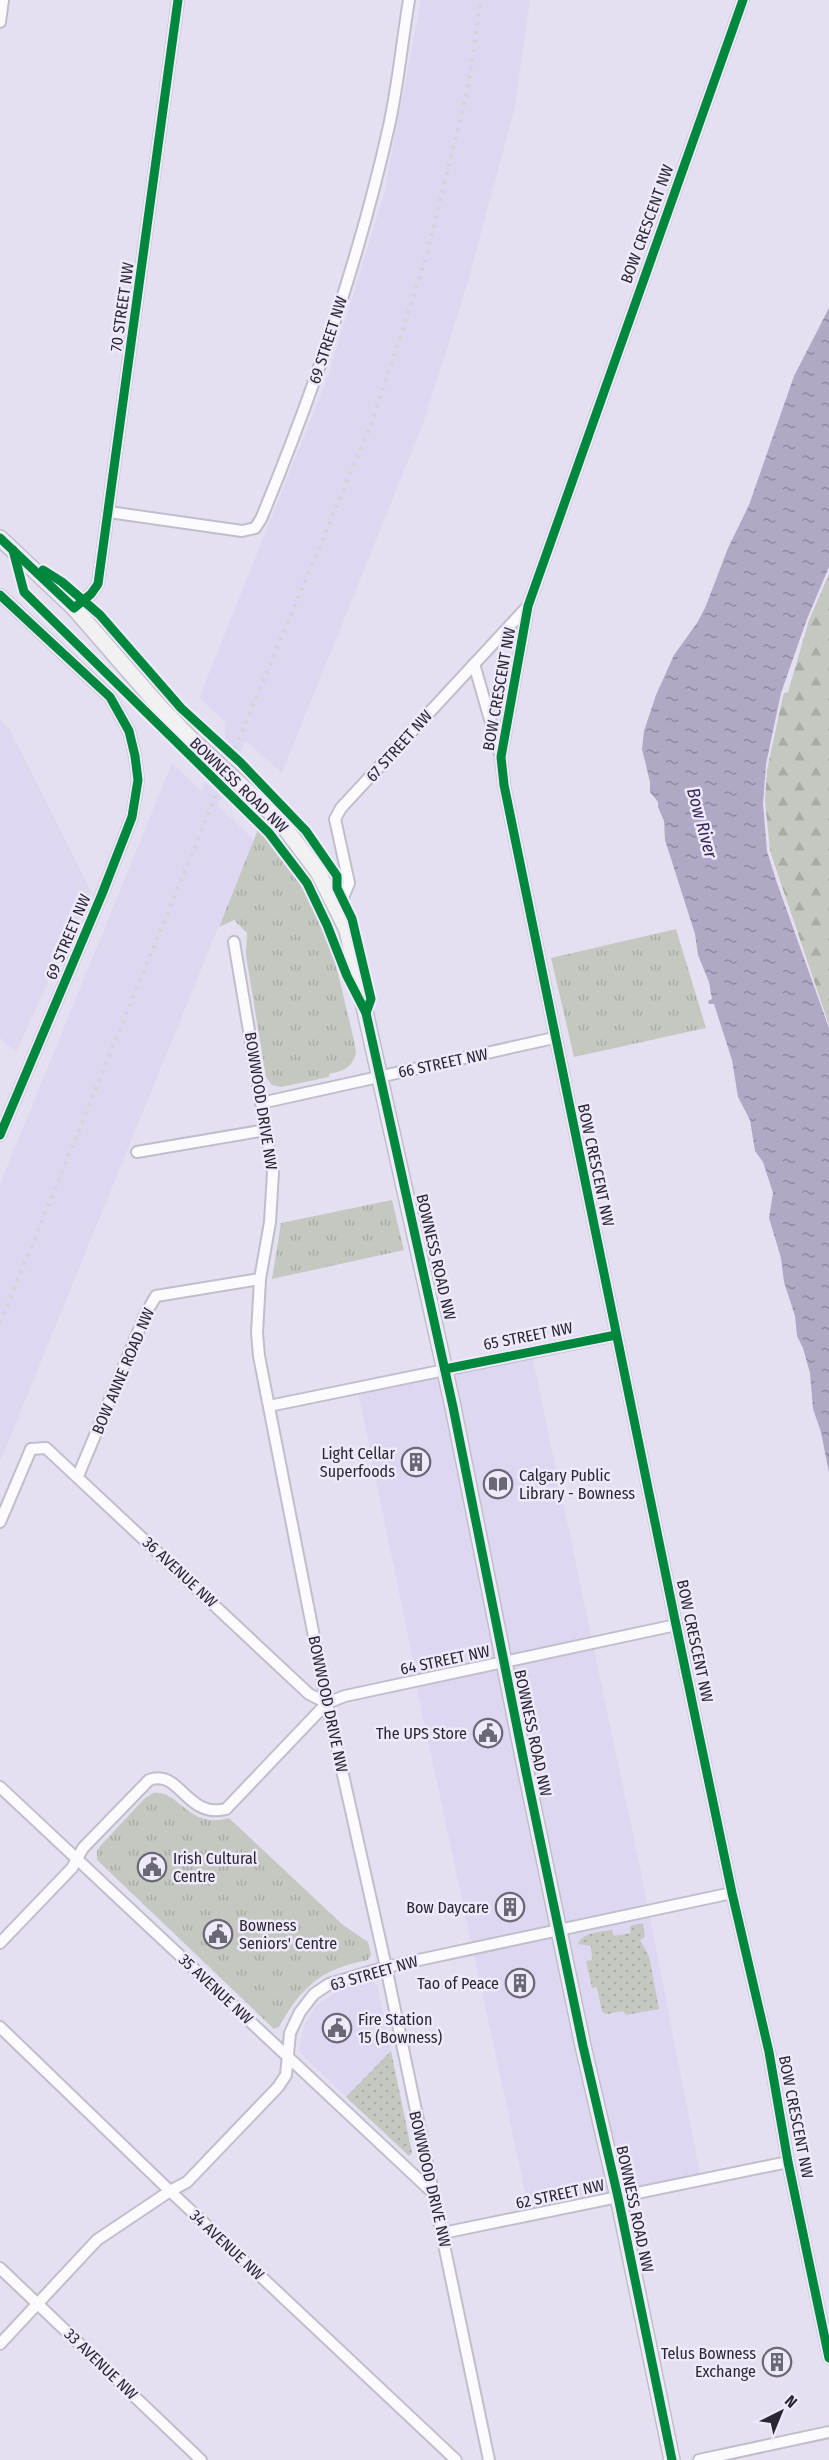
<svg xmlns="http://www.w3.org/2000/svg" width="829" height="2460" font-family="'Fira Sans Condensed',sans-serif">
  <defs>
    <pattern id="grass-dots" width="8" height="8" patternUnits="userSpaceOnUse" patternTransform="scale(1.5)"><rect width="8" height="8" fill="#c4c8c1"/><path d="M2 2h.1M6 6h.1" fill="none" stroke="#a9aca6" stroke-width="1.8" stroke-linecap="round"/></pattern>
    <pattern id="forest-firs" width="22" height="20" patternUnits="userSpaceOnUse" patternTransform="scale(1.5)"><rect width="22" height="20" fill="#c4c8c1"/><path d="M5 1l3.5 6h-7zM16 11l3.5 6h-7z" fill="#a9aca6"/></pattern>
    <pattern id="park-tufts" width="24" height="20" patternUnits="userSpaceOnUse" patternTransform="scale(1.5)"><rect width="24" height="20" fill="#c4c8c1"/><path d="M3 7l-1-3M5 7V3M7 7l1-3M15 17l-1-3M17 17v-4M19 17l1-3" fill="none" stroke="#a9aca6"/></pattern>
    <pattern id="water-ripples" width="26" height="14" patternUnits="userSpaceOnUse" patternTransform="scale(1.5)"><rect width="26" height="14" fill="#b0a8c5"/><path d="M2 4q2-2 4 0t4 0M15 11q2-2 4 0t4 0" fill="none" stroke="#8f89a1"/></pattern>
  </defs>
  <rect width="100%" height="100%" fill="#e5e0f1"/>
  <!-- built -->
  <g fill="#ded7f2">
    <polygon points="421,0 530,0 515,107 468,282 423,424 282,773 246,741 240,753 225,740 225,722 199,698 328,376 384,194"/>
    <polygon points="0,719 10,730 91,891 16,1052 0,1038"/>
    <polygon points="172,763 202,791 205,782 222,797 218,806 254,840 0,1462 0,1184"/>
    <polygon points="531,1350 643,1881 701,2179 530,2215 417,1690 415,1671 357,1387"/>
    <polygon points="369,1981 377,1984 378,1988 412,2153 409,2156 303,2056 299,2049 304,2025 316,2006 338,1990"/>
  </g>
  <!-- grass -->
  <g fill="url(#grass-dots)">
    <path d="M643,1923L645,1937L640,1940L649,1956L659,2009L626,2015L623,2011L608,2014L602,2012L597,1987L592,1988L586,1961L592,1960L591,1946L578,1944C583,1932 600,1932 612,1930L614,1936L631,1933L630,1926Z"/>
    <polygon points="391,2051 412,2153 409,2156 346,2097"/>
  </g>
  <!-- forest -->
  <polygon fill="url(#forest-firs)" points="829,574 829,1025 770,851 765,801 767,770 782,700 784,693 788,692 809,620"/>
  <!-- park -->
  <g fill="url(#park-tufts)">
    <path d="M259,827C307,878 331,936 345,1003C349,1020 354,1037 356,1053C352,1068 343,1071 329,1074V1077L281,1087L272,1085L266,1077L246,956L247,933L234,920L219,927Z"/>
    <polygon points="676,929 706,1028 574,1057 551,958"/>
    <polygon points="392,1200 404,1250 272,1279 281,1223"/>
    <path d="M153,1793C179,1789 188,1830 229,1818L343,1925L368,1942L371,1954L368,1960C321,1969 302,1986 279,2027L274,2029L97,1860V1851L101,1845L144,1799Z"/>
  </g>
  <!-- water -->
  <polygon fill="url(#water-ripples)" points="829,308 829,567 807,619 781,693 766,764 763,804 767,851 776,880 829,1028 829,1473 821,1432 813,1409 810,1373 803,1348 797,1336 795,1316 784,1282 781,1258 769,1218 773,1193 763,1162 755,1151 750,1120 738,1097 732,1060 714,1004 709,1004 708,1001 712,999 709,982 698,955 695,934 665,840 664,821 658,807 658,802 650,792 650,782 642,749 644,731 656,695 674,655 697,623 705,608 728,548 749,505 794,376"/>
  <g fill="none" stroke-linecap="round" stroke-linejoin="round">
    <!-- street casing -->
    <g stroke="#c1becb" stroke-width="14">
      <g id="street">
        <polyline points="743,0 528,606 501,757 504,785 676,1625 732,1893 769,2052 788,2162 829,2358"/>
        <polyline points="0,22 3,0"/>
        <path d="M109,512L242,531L255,528L261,519C314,391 359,260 389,126C398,85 402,42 409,0"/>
        <polyline points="0,595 110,697 129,731 135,756 138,780 132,817 102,894 0,1135"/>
        <polyline points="74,608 91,594 98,584 178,0"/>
        <polyline points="474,664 500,754"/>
        <polyline points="338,910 349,883 335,819 341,808 527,607"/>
        <polyline points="234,942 273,1173 270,1222 260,1279 257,1333 259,1356 327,1703 386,1967 489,2460"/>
        <polyline points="261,1103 554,1038"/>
        <polyline points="137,1152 266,1130"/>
        <polyline points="269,1406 616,1335"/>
        <polyline points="78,1476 146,1313 156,1296 260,1279"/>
        <polyline points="0,1522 31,1449 46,1448 309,1694 327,1703"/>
        <polyline points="0,1787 431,2191"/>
        <path d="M0,1943L72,1868L83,1848L149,1780C180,1768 186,1819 226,1809L327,1703L345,1696L676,1625"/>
        <polyline points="0,2027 170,2191 456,2460"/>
        <polyline points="443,2233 788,2162"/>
        <polyline points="0,2268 201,2460"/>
        <polyline points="0,2344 97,2240 170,2191 187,2182 278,2087 286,2075 290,2033 300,2012 314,1994 329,1984 386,1967 732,1893"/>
        <polyline points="699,2460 829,2432"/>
      </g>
    </g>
    <!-- secondary casing -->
    <g stroke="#c1becb" stroke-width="18">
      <polyline id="secondary" points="0,538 74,608 160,707 192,740 279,820 318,872 347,930 453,1407 526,1772 583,2046 618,2197 672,2460"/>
    </g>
    <!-- street -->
    <use href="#street" stroke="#fbfafd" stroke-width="10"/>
    <!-- secondary -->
    <use href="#secondary" stroke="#f1f1f2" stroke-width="15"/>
    <!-- rail -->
    <polyline stroke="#d5d3d8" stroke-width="4" stroke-dasharray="3 6" stroke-linecap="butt" points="0,1323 238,741 372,422 426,258 468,87 481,0"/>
    <!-- cycleway casing -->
    <g stroke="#eee9fb" stroke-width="13">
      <g id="cycleway">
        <polyline points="743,0 528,606 501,757 504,785 676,1625 732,1893 769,2052 788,2162 829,2358"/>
        <polyline points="0,538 74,608 91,594 98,584 178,0"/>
        <polyline points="13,550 24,592 269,833 307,883 327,925 347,976 366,1013 453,1407 526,1772 583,2046 618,2197 672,2460"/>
        <polyline points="43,570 62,582 100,615 181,708 240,762 306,831 337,876 337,888 352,919 371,999 366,1013"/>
        <polyline points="0,595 110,697 129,731 135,756 138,780 132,817 102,894 0,1135"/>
        <polyline points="445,1369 616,1335"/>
      </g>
    </g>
    <!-- cycleway -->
    <use href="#cycleway" stroke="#00873e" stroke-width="9"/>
  </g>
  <!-- icons -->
  <defs>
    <g id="building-ring" transform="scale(1.5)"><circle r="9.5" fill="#eee9fb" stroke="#6b6875" stroke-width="1.5"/><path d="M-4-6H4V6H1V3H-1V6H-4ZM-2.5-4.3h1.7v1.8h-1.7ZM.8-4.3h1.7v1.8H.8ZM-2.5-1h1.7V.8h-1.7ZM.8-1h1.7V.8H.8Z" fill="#6b6875"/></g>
    <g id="library-ring" transform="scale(1.5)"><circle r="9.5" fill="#eee9fb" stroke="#6b6875" stroke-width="1.5"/><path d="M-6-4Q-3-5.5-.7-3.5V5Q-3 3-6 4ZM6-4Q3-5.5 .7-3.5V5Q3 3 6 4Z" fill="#6b6875"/></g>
    <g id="civic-ring" transform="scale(1.5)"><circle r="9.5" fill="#eee9fb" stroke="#6b6875" stroke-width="1.5"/><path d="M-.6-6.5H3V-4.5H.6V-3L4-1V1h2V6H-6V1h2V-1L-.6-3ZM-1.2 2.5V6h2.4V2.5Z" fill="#6b6875"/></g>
  </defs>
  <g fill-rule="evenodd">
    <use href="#building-ring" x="416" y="1462"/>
    <use href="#library-ring" x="498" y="1484"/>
    <use href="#civic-ring" x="488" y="1733"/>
    <use href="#civic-ring" x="152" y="1867"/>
    <use href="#building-ring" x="510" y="1907"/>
    <use href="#civic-ring" x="218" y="1934"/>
    <use href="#building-ring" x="520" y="1983"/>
    <use href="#civic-ring" x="337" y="2028"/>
    <use href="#building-ring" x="777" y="2362"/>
  </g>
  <g text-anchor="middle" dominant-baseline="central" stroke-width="5" stroke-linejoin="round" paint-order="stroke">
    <!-- street labels -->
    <g font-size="16" fill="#2a2732" stroke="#eee9fb">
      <text transform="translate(647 224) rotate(-70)">BOW CRESCENT NW</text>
      <text transform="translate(122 307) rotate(-82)">70 STREET NW</text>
      <text transform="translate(328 340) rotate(-72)">69 STREET NW</text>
      <text transform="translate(499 689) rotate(-80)">BOW CRESCENT NW</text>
      <text transform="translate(399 746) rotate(-48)">67 STREET NW</text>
      <text transform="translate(239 785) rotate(44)">BOWNESS ROAD NW</text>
      <text transform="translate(68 937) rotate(-67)">69 STREET NW</text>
      <text transform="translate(443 1063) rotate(-12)">66 STREET NW</text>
      <text transform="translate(261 1101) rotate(81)">BOWWOOD DRIVE NW</text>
      <text transform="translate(596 1165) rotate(78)">BOW CRESCENT NW</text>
      <text transform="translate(436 1257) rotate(77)">BOWNESS ROAD NW</text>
      <text transform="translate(528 1336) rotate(-11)">65 STREET NW</text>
      <text transform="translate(123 1371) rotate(-67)">BOW ANNE ROAD NW</text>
      <text transform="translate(180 1572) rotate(43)">36 AVENUE NW</text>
      <text transform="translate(695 1641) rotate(78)">BOW CRESCENT NW</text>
      <text transform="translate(445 1660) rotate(-12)">64 STREET NW</text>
      <text transform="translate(328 1704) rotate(78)">BOWWOOD DRIVE NW</text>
      <text transform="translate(533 1733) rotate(78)">BOWNESS ROAD NW</text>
      <text transform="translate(374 1973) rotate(-16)">63 STREET NW</text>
      <text transform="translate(216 1989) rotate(43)">35 AVENUE NW</text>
      <text transform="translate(796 2117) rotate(79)">BOW CRESCENT NW</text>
      <text transform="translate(430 2179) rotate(77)">BOWWOOD DRIVE NW</text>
      <text transform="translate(560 2194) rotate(-12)">62 STREET NW</text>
      <text transform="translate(635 2209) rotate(78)">BOWNESS ROAD NW</text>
      <text transform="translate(227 2245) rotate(43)">34 AVENUE NW</text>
      <text transform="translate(101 2364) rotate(44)">33 AVENUE NW</text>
    </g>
    <!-- poi labels -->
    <g font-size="16" fill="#2a2732" stroke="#eee9fb" text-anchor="end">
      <text x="395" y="1453">Light Cellar<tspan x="395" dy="18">Superfoods</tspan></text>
      <text x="519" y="1475" text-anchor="start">Calgary Public<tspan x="519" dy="18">Library - Bowness</tspan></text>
      <text x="467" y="1733">The UPS Store</text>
      <text x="173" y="1858" text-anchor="start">Irish Cultural<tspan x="173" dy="18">Centre</tspan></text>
      <text x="489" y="1907">Bow Daycare</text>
      <text x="239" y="1925" text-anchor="start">Bowness<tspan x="239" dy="18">Seniors' Centre</tspan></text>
      <text x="499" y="1983">Tao of Peace</text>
      <text x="358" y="2019" text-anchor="start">Fire Station<tspan x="358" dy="18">15 (Bowness)</tspan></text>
      <text x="756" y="2353">Telus Bowness<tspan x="756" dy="18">Exchange</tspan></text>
    </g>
    <!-- water labels -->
    <g font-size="18" font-style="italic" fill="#392958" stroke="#eee9fb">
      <text transform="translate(702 823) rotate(75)">Bow River</text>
    </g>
  </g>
  <!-- north arrow -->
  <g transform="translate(781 2412) rotate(43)" stroke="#eee9fb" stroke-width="4.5" paint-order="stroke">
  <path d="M0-4.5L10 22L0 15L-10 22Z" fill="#2a2732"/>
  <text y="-9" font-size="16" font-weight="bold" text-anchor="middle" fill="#2a2732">N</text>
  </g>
</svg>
